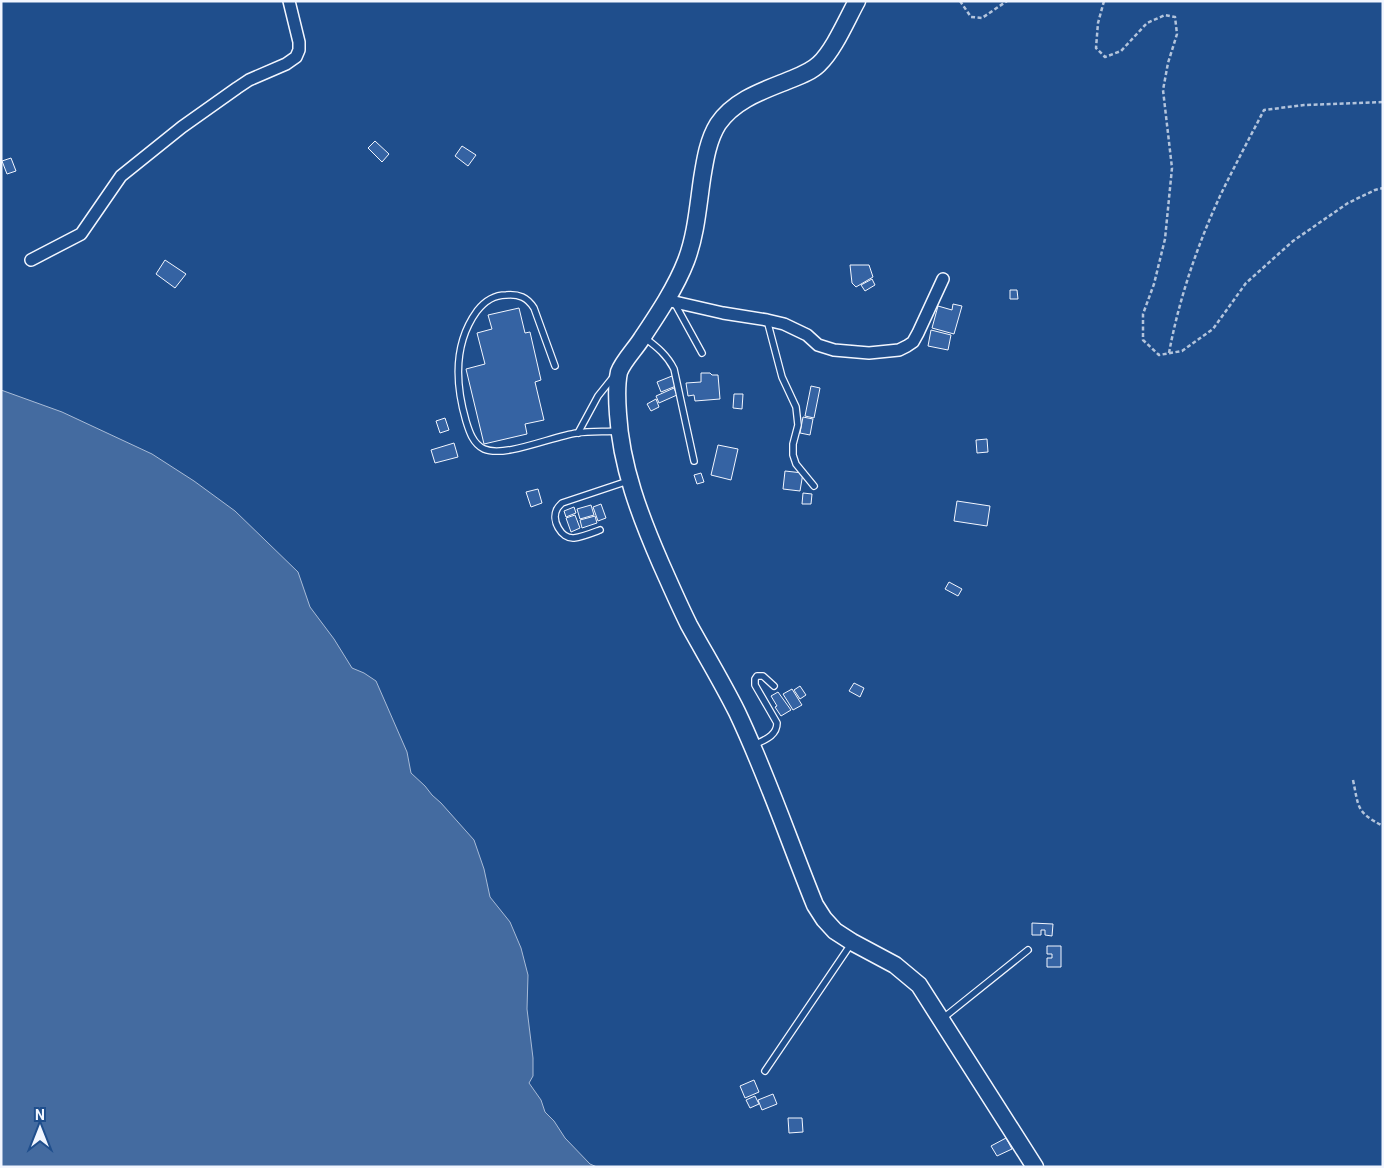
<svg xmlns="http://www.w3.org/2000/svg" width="1384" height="1168" font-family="Roboto,sans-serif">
  <rect width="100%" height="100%" fill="#1f4e8c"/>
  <!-- water -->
  <polygon fill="#446ba0" stroke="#a8bbd7" points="1,390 62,412 152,454 194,481 235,511 298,572 310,607 334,639 352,668 364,673 376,681 407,752 411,773 425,786 432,795 441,803 474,840 484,869 490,897 510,922 521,948 528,975 527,1009 533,1058 533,1076 529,1083 541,1100 545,1112 554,1121 565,1138 590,1164 597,1167 1,1167"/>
  <!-- building -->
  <g fill="#3563a3" stroke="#f2f6ff">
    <polygon points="375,141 389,154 382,162 368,148"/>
    <polygon points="462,146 476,155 468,166 455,156"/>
    <polygon points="11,158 16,171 7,174 2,161"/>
    <polygon points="165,260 186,274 175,288 156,274"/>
    <polygon points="850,265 869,265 873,277 856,287 852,283"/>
    <polygon points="872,279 875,285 865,291 861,285"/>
    <polygon points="1010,290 1017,290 1018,299 1010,299"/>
    <polygon points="953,304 962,306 954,334 932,328 938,306 952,310"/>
    <polygon points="519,308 525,333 530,332 541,380 535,382 544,420 525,424 527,434 484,444 466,369 485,364 477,333 492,329 488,315"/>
    <polygon points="931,330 951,335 948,350 928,346"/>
    <polygon points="701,373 710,373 712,375 718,375 720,399 695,401 694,395 688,396 686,383 701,382"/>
    <polygon points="672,376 676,386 661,392 657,382"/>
    <polygon points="811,386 820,388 814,418 805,416"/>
    <polygon points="674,388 677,395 659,403 656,396"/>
    <polygon points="734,394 743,394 742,409 733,408"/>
    <polygon points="656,399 659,407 651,411 647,404"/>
    <polygon points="803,417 813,419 810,435 800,433"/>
    <polygon points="445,418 449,430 440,433 436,421"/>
    <polygon points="987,439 988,452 977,453 976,440"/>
    <polygon points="454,443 458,457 435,463 431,450"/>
    <polygon points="718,445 738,449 731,480 711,475"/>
    <polygon points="785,471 803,473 800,491 783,489"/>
    <polygon points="701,473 704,482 697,484 694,475"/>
    <polygon points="538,489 542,503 531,507 526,492"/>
    <polygon points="803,493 812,494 811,504 802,504"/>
    <polygon points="957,501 990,506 987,526 954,521"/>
    <polygon points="601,504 606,518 598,521 593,507"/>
    <polygon points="591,505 594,515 580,519 577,509"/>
    <polygon points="574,507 576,513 566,517 564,511"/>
    <polygon points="575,515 580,528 571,532 566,518"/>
    <polygon points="595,516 597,523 582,528 580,520"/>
    <polygon points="949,582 962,589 958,596 945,589"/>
    <polygon points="854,683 864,688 860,697 849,691"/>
    <polygon points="800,686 806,695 800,699 794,690"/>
    <polygon points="792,689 802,705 793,710 783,694"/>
    <polygon points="778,692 791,710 781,716 775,707 777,706 771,696"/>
    <polygon points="1032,923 1053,924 1052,936 1045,935 1045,930 1041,930 1041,935 1032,935"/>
    <polygon points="1047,946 1061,946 1061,967 1047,967 1047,958 1052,958 1052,954 1047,954"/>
    <polygon points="754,1080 759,1092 745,1098 740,1086"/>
    <polygon points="773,1094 777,1104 762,1110 758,1100"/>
    <polygon points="755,1096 759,1104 750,1108 746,1100"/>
    <polygon points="788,1118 802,1118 803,1132 789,1133"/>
    <polygon points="1006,1138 1012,1149 997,1156 991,1146"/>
  </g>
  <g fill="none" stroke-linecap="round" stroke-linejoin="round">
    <!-- lane casing -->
    <g stroke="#f2f6ff" stroke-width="8">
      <g id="lane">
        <polyline points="674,302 702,353"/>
        <polyline points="767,320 782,377 796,407 798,425 793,444 793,455 796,464 814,486"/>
        <path d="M645,338C657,347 667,355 674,369L694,461"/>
        <path d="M555,366L534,308C527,297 519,294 506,295C494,295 484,302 477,311C453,344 455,383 466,421C469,431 473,444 484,449C505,458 553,436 577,433C590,431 605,432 619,431"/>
        <polyline points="578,433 598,396 614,376"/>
        <path d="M600,530C592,533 582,537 574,538C561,539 551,520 557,509C558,507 560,505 562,503L628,481"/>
        <path d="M754,745C764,740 777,736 777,723L755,685V679L757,676H763L774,686"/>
        <polyline points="942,1019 1028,950"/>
        <polyline points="765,1071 851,944"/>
      </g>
    </g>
    <!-- street casing -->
    <g stroke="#f2f6ff" stroke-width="14">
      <g id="street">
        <polyline points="31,260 81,234 121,176 182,127 237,88 249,80 286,64 296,57 299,50 299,42 289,1"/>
        <polyline points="666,300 723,313 767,320 784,324 807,335 818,345 834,350 869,353 899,350 907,346 913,342 918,333 943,279"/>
      </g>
    </g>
    <!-- secondary casing -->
    <g stroke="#f2f6ff" stroke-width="19">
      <path id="secondary" d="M857,1C847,19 834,50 819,64C812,71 802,75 792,79C765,90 735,99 718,124C708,140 705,160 702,179C698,206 696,235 686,261C676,287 658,314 642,338C636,348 623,361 619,372C616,386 617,401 618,414C621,466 640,516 661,564C670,584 679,605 689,625C705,654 722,682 737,712C767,775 789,841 815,905L824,919L835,931L852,942L895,965L919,985L1035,1167"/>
    </g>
    <!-- path -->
    <g stroke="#b3c4dc" stroke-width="2.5" stroke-dasharray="4 2.5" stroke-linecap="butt">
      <polyline points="960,1 971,17 982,18 1007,1"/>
      <polyline points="1104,1 1098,23 1096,48 1105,57 1121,51 1147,23 1165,15 1175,17 1177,34 1168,63 1163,90 1172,168 1165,239 1154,284 1143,314 1143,340 1159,355 1182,351 1213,329 1246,283 1293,241 1348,203 1375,190 1383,188"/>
      <path d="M1169,353C1179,299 1197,246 1220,196C1234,167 1249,139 1264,110L1304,105L1383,102"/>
      <path d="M1353,780C1359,808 1356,812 1383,826"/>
    </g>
    <!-- lane -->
    <use href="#lane" stroke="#1f4e8c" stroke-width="5.5"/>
    <!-- street -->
    <use href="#street" stroke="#1f4e8c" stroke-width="11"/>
    <!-- secondary -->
    <use href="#secondary" stroke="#1f4e8c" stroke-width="16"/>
  </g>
  <!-- border -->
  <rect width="1384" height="1168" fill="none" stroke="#f2f6ff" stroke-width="5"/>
  <!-- north arrow -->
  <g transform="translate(40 1128)" stroke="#1f4e8c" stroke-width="4" paint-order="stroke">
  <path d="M0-4L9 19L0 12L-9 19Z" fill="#f2f6ff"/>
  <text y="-8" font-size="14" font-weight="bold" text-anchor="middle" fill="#f2f6ff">N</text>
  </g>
</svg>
